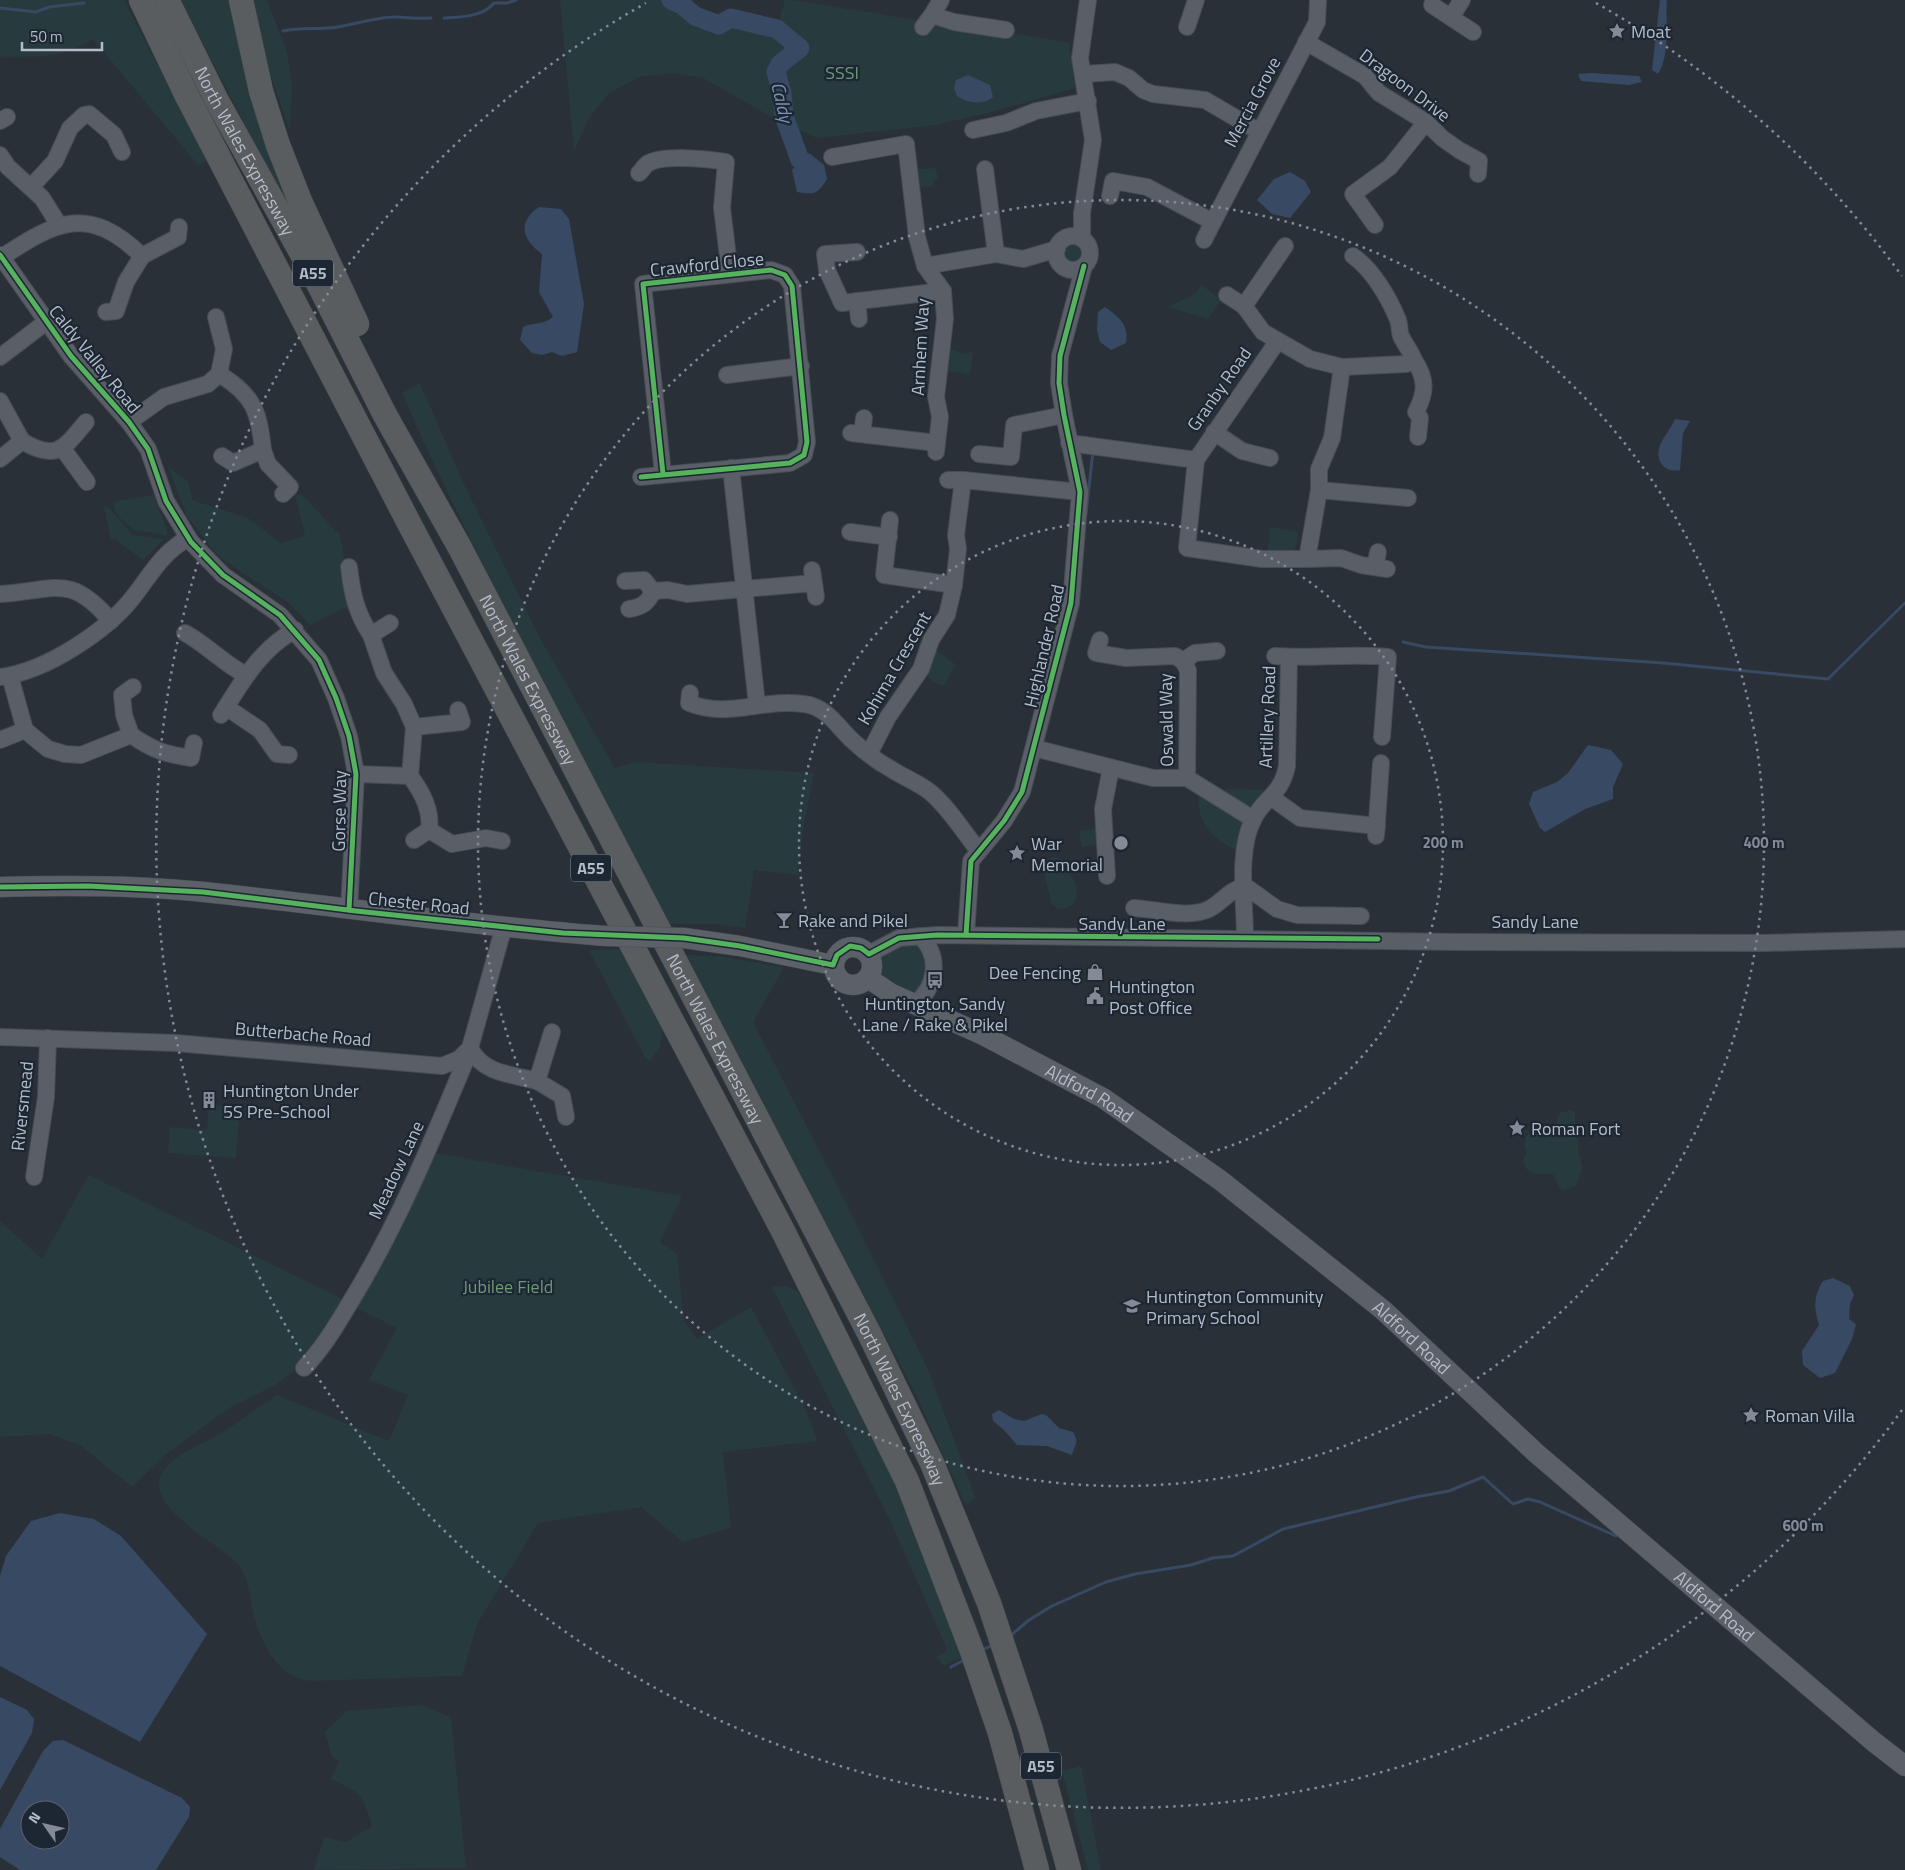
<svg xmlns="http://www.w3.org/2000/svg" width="1905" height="1870" font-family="'Titillium Web',sans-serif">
  <rect width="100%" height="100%" fill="#2a3038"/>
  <!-- green -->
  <g fill="#273a3e" fill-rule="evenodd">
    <path d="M0,0H124L207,161L198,165L93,39C61,60 36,56 0,57Z"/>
    <polygon points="180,0 231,0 314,257"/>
    <polygon points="253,0 267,0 287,52 292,87 290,131 260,45"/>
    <path d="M560,0H671L682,5L695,16L719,25L731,18L777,29L785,0H793L1001,34L1009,39L1012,33L1069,43L1075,88L996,111L935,125L817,138L780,122L703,78L671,73L640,77L609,93L589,118L574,151ZM776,71L787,117L781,122Z"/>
    <polygon points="936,168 938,179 934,179 933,186 917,188 917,169"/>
    <circle cx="1074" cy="253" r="9"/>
    <polygon points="1202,285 1221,300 1208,319 1167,307 1195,294"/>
    <polygon points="949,349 965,354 973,352 970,375 954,371 946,374"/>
    <path d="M420,383L461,478L541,640L615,768L637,762L814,773L802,835L798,875L754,870L745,928L716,924H665C581,745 481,574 402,393Z"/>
    <polygon points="168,467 188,481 192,500 248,518 281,543 305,536 295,494 303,495 336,532 339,532 356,617 344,608 310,625 289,603 226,562 212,549 187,516"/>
    <polygon points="153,495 167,529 167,536 134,530 120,518 113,507 116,501"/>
    <polygon points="104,507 108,507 133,535 164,539 143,560 115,539 111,540"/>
    <polygon points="1270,527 1296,531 1298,533 1295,551 1268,550"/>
    <polygon points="935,649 956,665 944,685 939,685 926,676"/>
    <polygon points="1228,789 1263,790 1265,792 1254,804 1248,806 1223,791"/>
    <path d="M1199,794L1241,822L1242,827L1239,833L1236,850C1213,839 1196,823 1199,794Z"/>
    <polygon points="1095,829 1098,845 1082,847 1079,831"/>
    <path d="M1052,857L1059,858C1066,871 1083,885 1075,901C1071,908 1066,909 1058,909L1051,903L1043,867L1045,861Z"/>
    <polygon points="903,943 922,944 931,958 920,994 908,994 878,974 878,960 884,953"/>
    <polygon points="622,949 663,1024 660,1047 650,1061 645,1057 589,950"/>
    <polygon points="686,955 718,956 784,967 753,1022 836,1183 928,1369 975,1497 966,1506 916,1395"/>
    <polygon points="209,1105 240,1107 236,1158 168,1153 170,1127 207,1130"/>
    <path d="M1570,1110L1575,1112V1122L1579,1129L1578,1151L1583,1167L1576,1186L1565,1190L1559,1187L1553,1174H1536L1526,1169L1523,1160L1527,1152C1522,1140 1526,1134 1537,1127L1547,1130L1553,1128L1560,1113Z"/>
    <path d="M433,1153L682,1196L660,1242L677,1254L684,1321L697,1339L751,1307L804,1406L818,1441L723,1452L731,1528L683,1542L641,1507L538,1523L477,1624L462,1676L309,1681C304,1679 296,1678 291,1675C272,1665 257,1632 253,1611C249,1595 249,1575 236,1562C217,1543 143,1506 162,1473C173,1454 203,1444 221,1433C240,1422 258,1407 277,1395L389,1441L408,1395L369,1380L397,1328L352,1306Z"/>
    <polygon points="89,1175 347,1301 304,1364 277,1384 231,1407 165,1455 132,1487 80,1445 49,1434 0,1437 0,1221 42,1259"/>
    <polygon points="786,1286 798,1292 885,1460 962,1658 944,1666 936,1657 946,1652 945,1644 889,1518 772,1287"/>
    <path d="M422,1705L451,1717L466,1868L314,1870L324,1837L346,1842L372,1826C363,1794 361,1793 331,1779L339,1762L332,1756L325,1732L347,1711Z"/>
    <polygon points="1081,1766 1099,1858 1101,1870 1088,1870 1062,1771"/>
  </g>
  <!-- water -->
  <g fill="#384963" fill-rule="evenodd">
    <path d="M1660,0H1667C1665,23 1671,53 1658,74L1652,70Z"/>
    <polygon points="1591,73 1639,76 1642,82 1629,85 1581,81 1578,74"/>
    <path d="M968,75L990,85L993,97C983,106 967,103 957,96L954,88L956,80Z"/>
    <path d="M809,153L824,165L827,179C818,194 814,195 797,192L792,170Z"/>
    <polygon points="1290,172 1305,181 1311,192 1290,218 1272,214 1257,200 1274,179"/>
    <path d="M539,207L561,209L569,219L584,304L577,352L562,356L552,352L542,355L532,353L520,340L523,327C534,322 544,325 553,317L539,292L542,254C522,240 517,222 539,207Z"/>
    <path d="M1105,307C1119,317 1129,325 1126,343L1111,350L1100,342L1097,330L1098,312Z"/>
    <path d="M1675,419L1690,421L1683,433L1680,470C1666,473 1656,463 1659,449C1661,439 1671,429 1675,419Z"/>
    <polygon points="1588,745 1611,750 1623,764 1613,787 1613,799 1585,809 1545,832 1540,828 1529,804 1533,792 1557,782 1568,773"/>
    <path d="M1833,1278L1850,1286L1854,1295L1850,1304L1849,1319L1856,1324L1852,1339L1835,1373L1820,1378L1803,1365L1802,1351L1819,1325C1814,1308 1813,1296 1823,1281Z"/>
    <path d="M999,1410L1014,1419L1024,1421L1042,1414L1046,1415L1059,1428L1073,1432C1080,1443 1074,1445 1072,1455L1047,1446L1017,1445L1004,1430L993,1421L992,1414Z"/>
    <polygon points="60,1513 94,1519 121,1536 207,1634 140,1742 0,1666 0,1576 6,1556 31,1521"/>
    <polygon points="0,1697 27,1710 34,1719 32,1733 0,1790"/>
    <path d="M63,1740L182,1798L190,1807L189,1817L156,1870H20L0,1857V1829L43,1751L53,1741ZM30,1810H60V1840H30Z"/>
  </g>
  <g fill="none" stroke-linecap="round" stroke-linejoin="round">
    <!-- stream -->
    <g stroke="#384963" stroke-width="3">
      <polyline points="0,8 36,12 49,7 84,3"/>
      <path d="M444,18C460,17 483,17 494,3H507L516,0"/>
      <path d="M283,31C302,27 319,30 338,27C356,24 377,17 396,17C408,18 419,19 431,18"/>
      <polyline points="1086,514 1093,451"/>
      <polyline points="1403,642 1426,647 1663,663 1828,679 1905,603"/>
      <polyline points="1009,1637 1029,1620 1052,1606 1106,1582 1135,1574 1191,1565 1213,1558 1233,1556 1283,1529 1416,1497 1449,1491 1483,1477 1513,1504 1528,1499 1540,1502 1616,1536"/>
      <polyline points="982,1650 995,1644"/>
      <polyline points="951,1667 966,1659"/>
    </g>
    <!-- river -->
    <polyline stroke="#384963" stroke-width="19" points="671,0 682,5 695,16 719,25 731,18 777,29 800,48 780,64 776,72 782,93 784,116 800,160"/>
    <!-- minor casing -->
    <g stroke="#484c53" stroke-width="18">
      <g id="minor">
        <polyline points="941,0 932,15 954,22 1006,30"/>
        <polyline points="1432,5 1473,32"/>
        <polyline points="1451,17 1462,0"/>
        <polyline points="923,27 932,15"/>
        <polyline points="1187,27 1196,0"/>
        <polyline points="1306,42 1365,76 1379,93 1426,122 1442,138 1459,150 1479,161 1478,174"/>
        <polyline points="1084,74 1115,72 1129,78 1143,90 1153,94 1205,100 1258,131"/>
        <polyline points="0,121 7,117"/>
        <polyline points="973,130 1006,123 1036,111 1088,101"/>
        <polyline points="0,155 8,167 42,198 59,225"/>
        <polyline points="832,157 906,144 917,237 925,266 943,291 945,319 936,397 940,417 937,443"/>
        <polyline points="985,169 996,254"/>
        <path d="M639,173C642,171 644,166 647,164C662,154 709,159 726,162L722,208L730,273"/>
        <polyline points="31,187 55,161 70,128 84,115 89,114 114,135 122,152"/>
        <polyline points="1110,196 1113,181 1147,187 1213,222 1317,22 1318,0"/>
        <polyline points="1375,225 1353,194 1390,167 1426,122"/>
        <circle cx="1073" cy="253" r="17"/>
        <polyline points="1082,239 1082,213 1093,140 1080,58 1088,0"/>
        <polyline points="1204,240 1213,222"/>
        <polyline points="857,252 825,254 827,270 842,303 943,291"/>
        <polyline points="0,255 71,356 129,422 148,449 166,501 191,542 223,575 280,615 319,660 336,698 349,736 356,774 349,910"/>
        <path d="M2,257C57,221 88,204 142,256L178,237L179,227"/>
        <polyline points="925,266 996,254 1023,259 1057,249"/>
        <path d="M1227,295L1244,306L1263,332L1310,359L1342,367L1406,364L1414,360C1411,351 1405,345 1401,336C1399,331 1400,325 1398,320C1389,298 1373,270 1353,256"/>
        <polyline points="857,301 859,319"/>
        <polyline points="1244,306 1285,246"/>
        <polyline points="106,312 116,311 126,282 142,256"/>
        <polyline points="1277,342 1196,460 1187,548 1262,559 1307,559 1319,490 1319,469 1332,438 1342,367"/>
        <polyline points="0,357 46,322"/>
        <path d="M1414,360C1427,379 1426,393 1416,412L1420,418L1418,437"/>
        <path d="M219,374C254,395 259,412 263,450L233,463L222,456"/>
        <polyline points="727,375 801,366"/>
        <polyline points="0,401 22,441 0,459"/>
        <polyline points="129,422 164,397 208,384 219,374 224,349 216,317"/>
        <polyline points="1214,432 1242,451 1270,458"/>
        <polyline points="851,433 937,443 936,452"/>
        <polyline points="862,434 864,418"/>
        <path d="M22,441C57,462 64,448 86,422"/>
        <polyline points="1069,443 1196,460"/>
        <polyline points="63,449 87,482"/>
        <polyline points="263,450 268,464 290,487 283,494"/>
        <polyline points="979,454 1011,457 1014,425 1064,415"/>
        <polyline points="731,468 757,705"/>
        <polyline points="641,477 790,463 804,455 807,442 792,286 785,275 771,270 643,284 663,474"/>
        <polyline points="948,480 963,480"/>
        <polyline points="1319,490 1408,498"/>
        <polyline points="890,520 884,575 954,585"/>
        <polyline points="850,532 889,537"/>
        <polyline points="1307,559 1341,558 1361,565 1387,569"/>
        <path d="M349,567C352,593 356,613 371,635"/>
        <polyline points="1375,567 1378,552"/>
        <polyline points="812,570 816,597"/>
        <path d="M625,581L644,580L653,591C648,603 642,607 629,609"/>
        <polyline points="653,591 668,590 687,594 814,583"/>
        <path d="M0,594C55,591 69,572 111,621"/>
        <polyline points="390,623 371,635 384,673 404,704 414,727 410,776"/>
        <path d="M185,633C207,645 224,664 246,675"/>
        <polyline points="1100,640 1096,653 1126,658 1175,656 1183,661 1195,653 1217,651"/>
        <path d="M1275,656C1313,659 1350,653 1388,657L1382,737"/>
        <polyline points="1183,661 1188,670 1187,778"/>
        <polyline points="10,676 25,730 48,749 65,754 81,755 131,735 124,715 122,695 133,687"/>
        <path d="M0,677C45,672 107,631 134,596C152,573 161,554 188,538"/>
        <path d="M690,693L689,703C727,719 764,698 804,704C828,707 838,728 854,742C865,752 878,762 891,769C903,777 919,783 930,792C949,808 963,831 978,850"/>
        <polyline points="226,707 260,730 277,754 289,755"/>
        <path d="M221,715C242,682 260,649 295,630"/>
        <polyline points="414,727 462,722 458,710"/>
        <path d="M131,735C153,750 164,754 191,758L194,743"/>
        <polyline points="0,740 25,730"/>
        <polyline points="1034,748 1153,778 1187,778 1253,819"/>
        <polyline points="869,754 888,717 921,669 931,640 947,615 954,585 958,549 956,535 963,480 1080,492"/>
        <path d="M356,774L410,776C422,792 432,810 429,830L414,840"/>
        <polyline points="1271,797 1300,818 1377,826"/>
        <polyline points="429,830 452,844 486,838 502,841"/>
        <polyline points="1376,836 1381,763"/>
        <polyline points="1107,876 1103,809 1111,768"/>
        <path d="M1134,908C1154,909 1190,919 1209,909C1223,902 1227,891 1245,886L1277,909L1297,915L1361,916"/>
        <polyline points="966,935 971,861 1004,821 1022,792 1071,603 1080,492 1064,415 1059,383 1060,356 1084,266"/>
        <path d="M1245,938C1245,903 1237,851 1253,820C1264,797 1281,796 1287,766L1289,657"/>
        <polyline points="869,954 899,938 937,935 1460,942 1765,943 1905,939"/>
        <path d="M914,1004C937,988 941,956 920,936"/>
        <polyline points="0,1037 176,1043 442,1066 459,1059 470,1048 504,926"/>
        <path d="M470,1048C483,1074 511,1074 537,1081L552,1032"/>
        <polyline points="537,1081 562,1096 566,1117"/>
        <polyline points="34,1177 46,1097 48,1038"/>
        <path d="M304,1368C325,1346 339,1321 354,1296C401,1218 435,1134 470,1050"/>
      </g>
    </g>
    <!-- major casing -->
    <g stroke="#484c55" stroke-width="21">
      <g id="major">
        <path d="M0,887C68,885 136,885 204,892C338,906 471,926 606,936"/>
        <polyline points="684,938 740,946 833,965"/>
        <circle cx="853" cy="966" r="19"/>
        <path id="s1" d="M868,978L890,993L983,1035L1103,1098L1220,1180L1383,1310L1536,1453L1874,1742L1905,1766"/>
      </g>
    </g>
    <!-- highway casing -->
    <g stroke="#474c53" stroke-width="25">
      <g id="highway">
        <polyline points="141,0 187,96 411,527 783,1231 907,1481 972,1651 1000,1733 1037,1870"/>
        <path id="s2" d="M167,0L216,99L317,281L385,415L459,546L869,1333L932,1463L989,1603L1031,1730L1069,1870"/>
        <polyline points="241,0 261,91 278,145 300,201 357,324"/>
      </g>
    </g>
    <!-- minor -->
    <use href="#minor" stroke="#5a5e66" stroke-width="16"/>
    <!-- major -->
    <use href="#major" stroke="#5c6168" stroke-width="20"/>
    <!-- highway -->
    <use href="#highway" stroke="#5a5d60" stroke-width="24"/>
    <!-- major-bridge casing -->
    <g stroke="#484c55" stroke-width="21" stroke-linecap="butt">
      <polyline id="major-bridge" points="606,936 684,938"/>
    </g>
    <!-- major-bridge -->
    <use href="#major-bridge" stroke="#5c6168" stroke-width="20"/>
    <!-- cycleway casing -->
    <g stroke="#1d2633" stroke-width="8">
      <g id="cycleway">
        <polyline points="0,255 71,356 129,422 148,449 166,501 191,542 223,575 280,615 319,660 336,698 349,736 356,774 349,910"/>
        <polyline points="641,477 790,463 804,455 807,442 792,286 785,275 771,270 643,284 663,474"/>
        <polyline points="0,887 88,886 203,892 356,911 563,933 684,938 740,946 833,965 837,955 850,946 861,948 869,954 899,938 937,935 1378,939"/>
        <polyline points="966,935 971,861 1004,821 1022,792 1071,603 1080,492 1064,415 1059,383 1060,356 1084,266"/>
      </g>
    </g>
    <!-- cycleway -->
    <use href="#cycleway" stroke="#56b35d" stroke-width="5"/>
  </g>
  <!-- distance rings -->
  <g fill="none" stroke="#848b96" stroke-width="2.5" stroke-dasharray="2.5 5">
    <circle cx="1121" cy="843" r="322"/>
    <circle cx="1121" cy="843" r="643"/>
    <path d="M1902 1410A965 965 0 1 1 646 3M1596 3A965 965 0 0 1 1902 276"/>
  </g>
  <!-- icons -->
  <defs>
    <g id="sight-bare" transform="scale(1.35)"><path d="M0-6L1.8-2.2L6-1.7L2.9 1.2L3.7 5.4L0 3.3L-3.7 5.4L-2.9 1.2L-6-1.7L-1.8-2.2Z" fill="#848b96" stroke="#1d2633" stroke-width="2.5" paint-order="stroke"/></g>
    <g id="bar-bare" transform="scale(1.35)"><path d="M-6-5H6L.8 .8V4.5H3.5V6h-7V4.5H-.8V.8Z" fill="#848b96" stroke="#1d2633" stroke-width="2.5" paint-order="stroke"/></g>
    <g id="shop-bare" transform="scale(1.35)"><path d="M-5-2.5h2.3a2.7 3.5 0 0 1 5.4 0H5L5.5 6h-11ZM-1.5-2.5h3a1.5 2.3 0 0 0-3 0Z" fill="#848b96" stroke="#1d2633" stroke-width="2.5" paint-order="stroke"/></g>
    <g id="bus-bare" transform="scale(1.35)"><path d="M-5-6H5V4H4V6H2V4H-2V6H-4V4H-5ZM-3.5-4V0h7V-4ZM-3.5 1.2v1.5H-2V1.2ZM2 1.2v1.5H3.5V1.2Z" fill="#848b96" stroke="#1d2633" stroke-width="2.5" paint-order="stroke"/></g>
    <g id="civic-bare" transform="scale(1.35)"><path d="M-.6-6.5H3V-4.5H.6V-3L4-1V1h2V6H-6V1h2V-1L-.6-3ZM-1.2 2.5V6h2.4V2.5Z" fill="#848b96" stroke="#1d2633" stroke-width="2.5" paint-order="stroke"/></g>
    <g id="building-bare" transform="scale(1.35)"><path d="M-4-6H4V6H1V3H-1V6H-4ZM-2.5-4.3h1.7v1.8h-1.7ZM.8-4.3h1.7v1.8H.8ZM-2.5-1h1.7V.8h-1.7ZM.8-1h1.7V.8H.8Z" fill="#848b96" stroke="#1d2633" stroke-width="2.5" paint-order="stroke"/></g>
    <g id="school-bare" transform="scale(1.35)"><path d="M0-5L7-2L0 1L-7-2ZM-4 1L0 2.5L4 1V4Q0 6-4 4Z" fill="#848b96" stroke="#1d2633" stroke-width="2.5" paint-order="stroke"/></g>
  </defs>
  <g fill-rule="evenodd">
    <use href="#sight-bare" x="1617" y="31"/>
    <use href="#sight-bare" x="1017" y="853"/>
    <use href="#bar-bare" x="784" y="920"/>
    <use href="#shop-bare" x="1095" y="972"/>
    <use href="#bus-bare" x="935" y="980"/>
    <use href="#civic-bare" x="1095" y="996"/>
    <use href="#building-bare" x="209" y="1100"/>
    <use href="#sight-bare" x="1517" y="1128"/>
    <use href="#school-bare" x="1132" y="1306"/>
    <use href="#sight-bare" x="1751" y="1415"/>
  </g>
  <g text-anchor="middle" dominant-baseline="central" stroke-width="4.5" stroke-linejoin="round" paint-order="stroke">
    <!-- shield labels -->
    <g fill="#1d2633" stroke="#878f9c" stroke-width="1">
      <rect x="293" y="259.5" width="40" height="27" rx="4"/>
      <rect x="571" y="854.5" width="40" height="27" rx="4"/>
      <rect x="1021" y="1752.5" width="40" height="27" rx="4"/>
    </g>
    <g font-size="16" font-weight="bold" fill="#b4bcc9">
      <text x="313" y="273">A55</text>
      <text x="591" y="868">A55</text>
      <text x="1041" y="1766">A55</text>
    </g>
    <!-- poi labels -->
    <g font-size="18" fill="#b4bcc9" stroke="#1d2633" text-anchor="start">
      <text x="1631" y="31">Moat</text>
      <text x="1031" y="843">War<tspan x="1031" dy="21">Memorial</tspan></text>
      <text x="798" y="920">Rake and Pikel</text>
      <text x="1081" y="972" text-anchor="end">Dee Fencing</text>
      <text x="1109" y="986">Huntington<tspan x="1109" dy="21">Post Office</tspan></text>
      <text x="935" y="1003" text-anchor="middle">Huntington, Sandy<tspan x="935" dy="21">Lane / Rake &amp; Pikel</tspan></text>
      <text x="223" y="1090">Huntington Under<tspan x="223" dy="21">5S Pre-School</tspan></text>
      <text x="1531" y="1128">Roman Fort</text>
      <text x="1146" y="1296">Huntington Community<tspan x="1146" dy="21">Primary School</tspan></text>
      <text x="1765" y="1415">Roman Villa</text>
    </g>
    <!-- park labels -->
    <g font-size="18" fill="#6b9a76" stroke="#1d2633">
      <text x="842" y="72">SSSI</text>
      <text x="508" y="1286">Jubilee Field</text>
    </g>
    <!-- street labels -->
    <g font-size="18" fill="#b4bcc9" stroke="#1d2633">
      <text transform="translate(1405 85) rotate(37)">Dragoon Drive</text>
      <text transform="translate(1252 102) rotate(-62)">Mercia Grove</text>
      <text stroke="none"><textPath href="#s2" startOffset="170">North Wales Expressway</textPath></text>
      <text transform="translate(707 264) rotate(-6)">Crawford Close</text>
      <text transform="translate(920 347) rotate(-87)">Arnhem Way</text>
      <text transform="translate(95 359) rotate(51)">Caldy Valley Road</text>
      <text transform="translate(1219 389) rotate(-55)">Granby Road</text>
      <text transform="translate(1044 646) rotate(-77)">Highlander Road</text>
      <text transform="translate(894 668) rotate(-60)">Kohima Crescent</text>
      <text stroke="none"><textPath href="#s2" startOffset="770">North Wales Expressway</textPath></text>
      <text transform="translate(1267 717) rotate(-88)">Artillery Road</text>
      <text transform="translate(1166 720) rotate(-91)">Oswald Way</text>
      <text transform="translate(339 811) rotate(-89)">Gorse Way</text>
      <text transform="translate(419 903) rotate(6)">Chester Road</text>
      <text x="1535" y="921">Sandy Lane</text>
      <text x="1122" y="923">Sandy Lane</text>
      <text transform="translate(303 1034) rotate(5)">Butterbache Road</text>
      <text stroke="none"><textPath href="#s2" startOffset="1175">North Wales Expressway</textPath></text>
      <text stroke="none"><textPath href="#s1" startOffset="250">Aldford Road</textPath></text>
      <text transform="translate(22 1106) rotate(-84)">Riversmead</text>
      <text transform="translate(396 1170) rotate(-65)">Meadow Lane</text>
      <text stroke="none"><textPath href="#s1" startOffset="655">Aldford Road</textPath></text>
      <text stroke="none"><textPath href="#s2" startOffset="1580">North Wales Expressway</textPath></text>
      <text stroke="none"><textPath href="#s1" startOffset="1060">Aldford Road</textPath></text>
    </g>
    <!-- water labels -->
    <g font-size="19" font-style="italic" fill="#7c92b1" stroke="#1d2633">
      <text transform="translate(783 102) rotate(77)">Caldy</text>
    </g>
  </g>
  <circle cx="1121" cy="843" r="8" fill="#848b96" stroke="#1d2633" stroke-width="2.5"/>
  <g font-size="15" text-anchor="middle" font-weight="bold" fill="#848b96" stroke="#1d2633" stroke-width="4.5" stroke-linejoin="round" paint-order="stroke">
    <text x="1443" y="848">200 m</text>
    <text x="1764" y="848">400 m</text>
    <text x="1803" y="1531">600 m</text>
  </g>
  <!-- north arrow -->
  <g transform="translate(45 1825) rotate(304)"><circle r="24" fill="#1d2633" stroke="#59626f"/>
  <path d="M0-4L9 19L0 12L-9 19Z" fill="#848b96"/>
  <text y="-8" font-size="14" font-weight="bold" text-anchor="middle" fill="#b4bcc9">N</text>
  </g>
  <!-- scale -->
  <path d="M22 42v8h80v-8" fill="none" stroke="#b4bcc9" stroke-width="2.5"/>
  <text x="30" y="42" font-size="15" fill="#b4bcc9" stroke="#1d2633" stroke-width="4" paint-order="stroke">50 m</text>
</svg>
